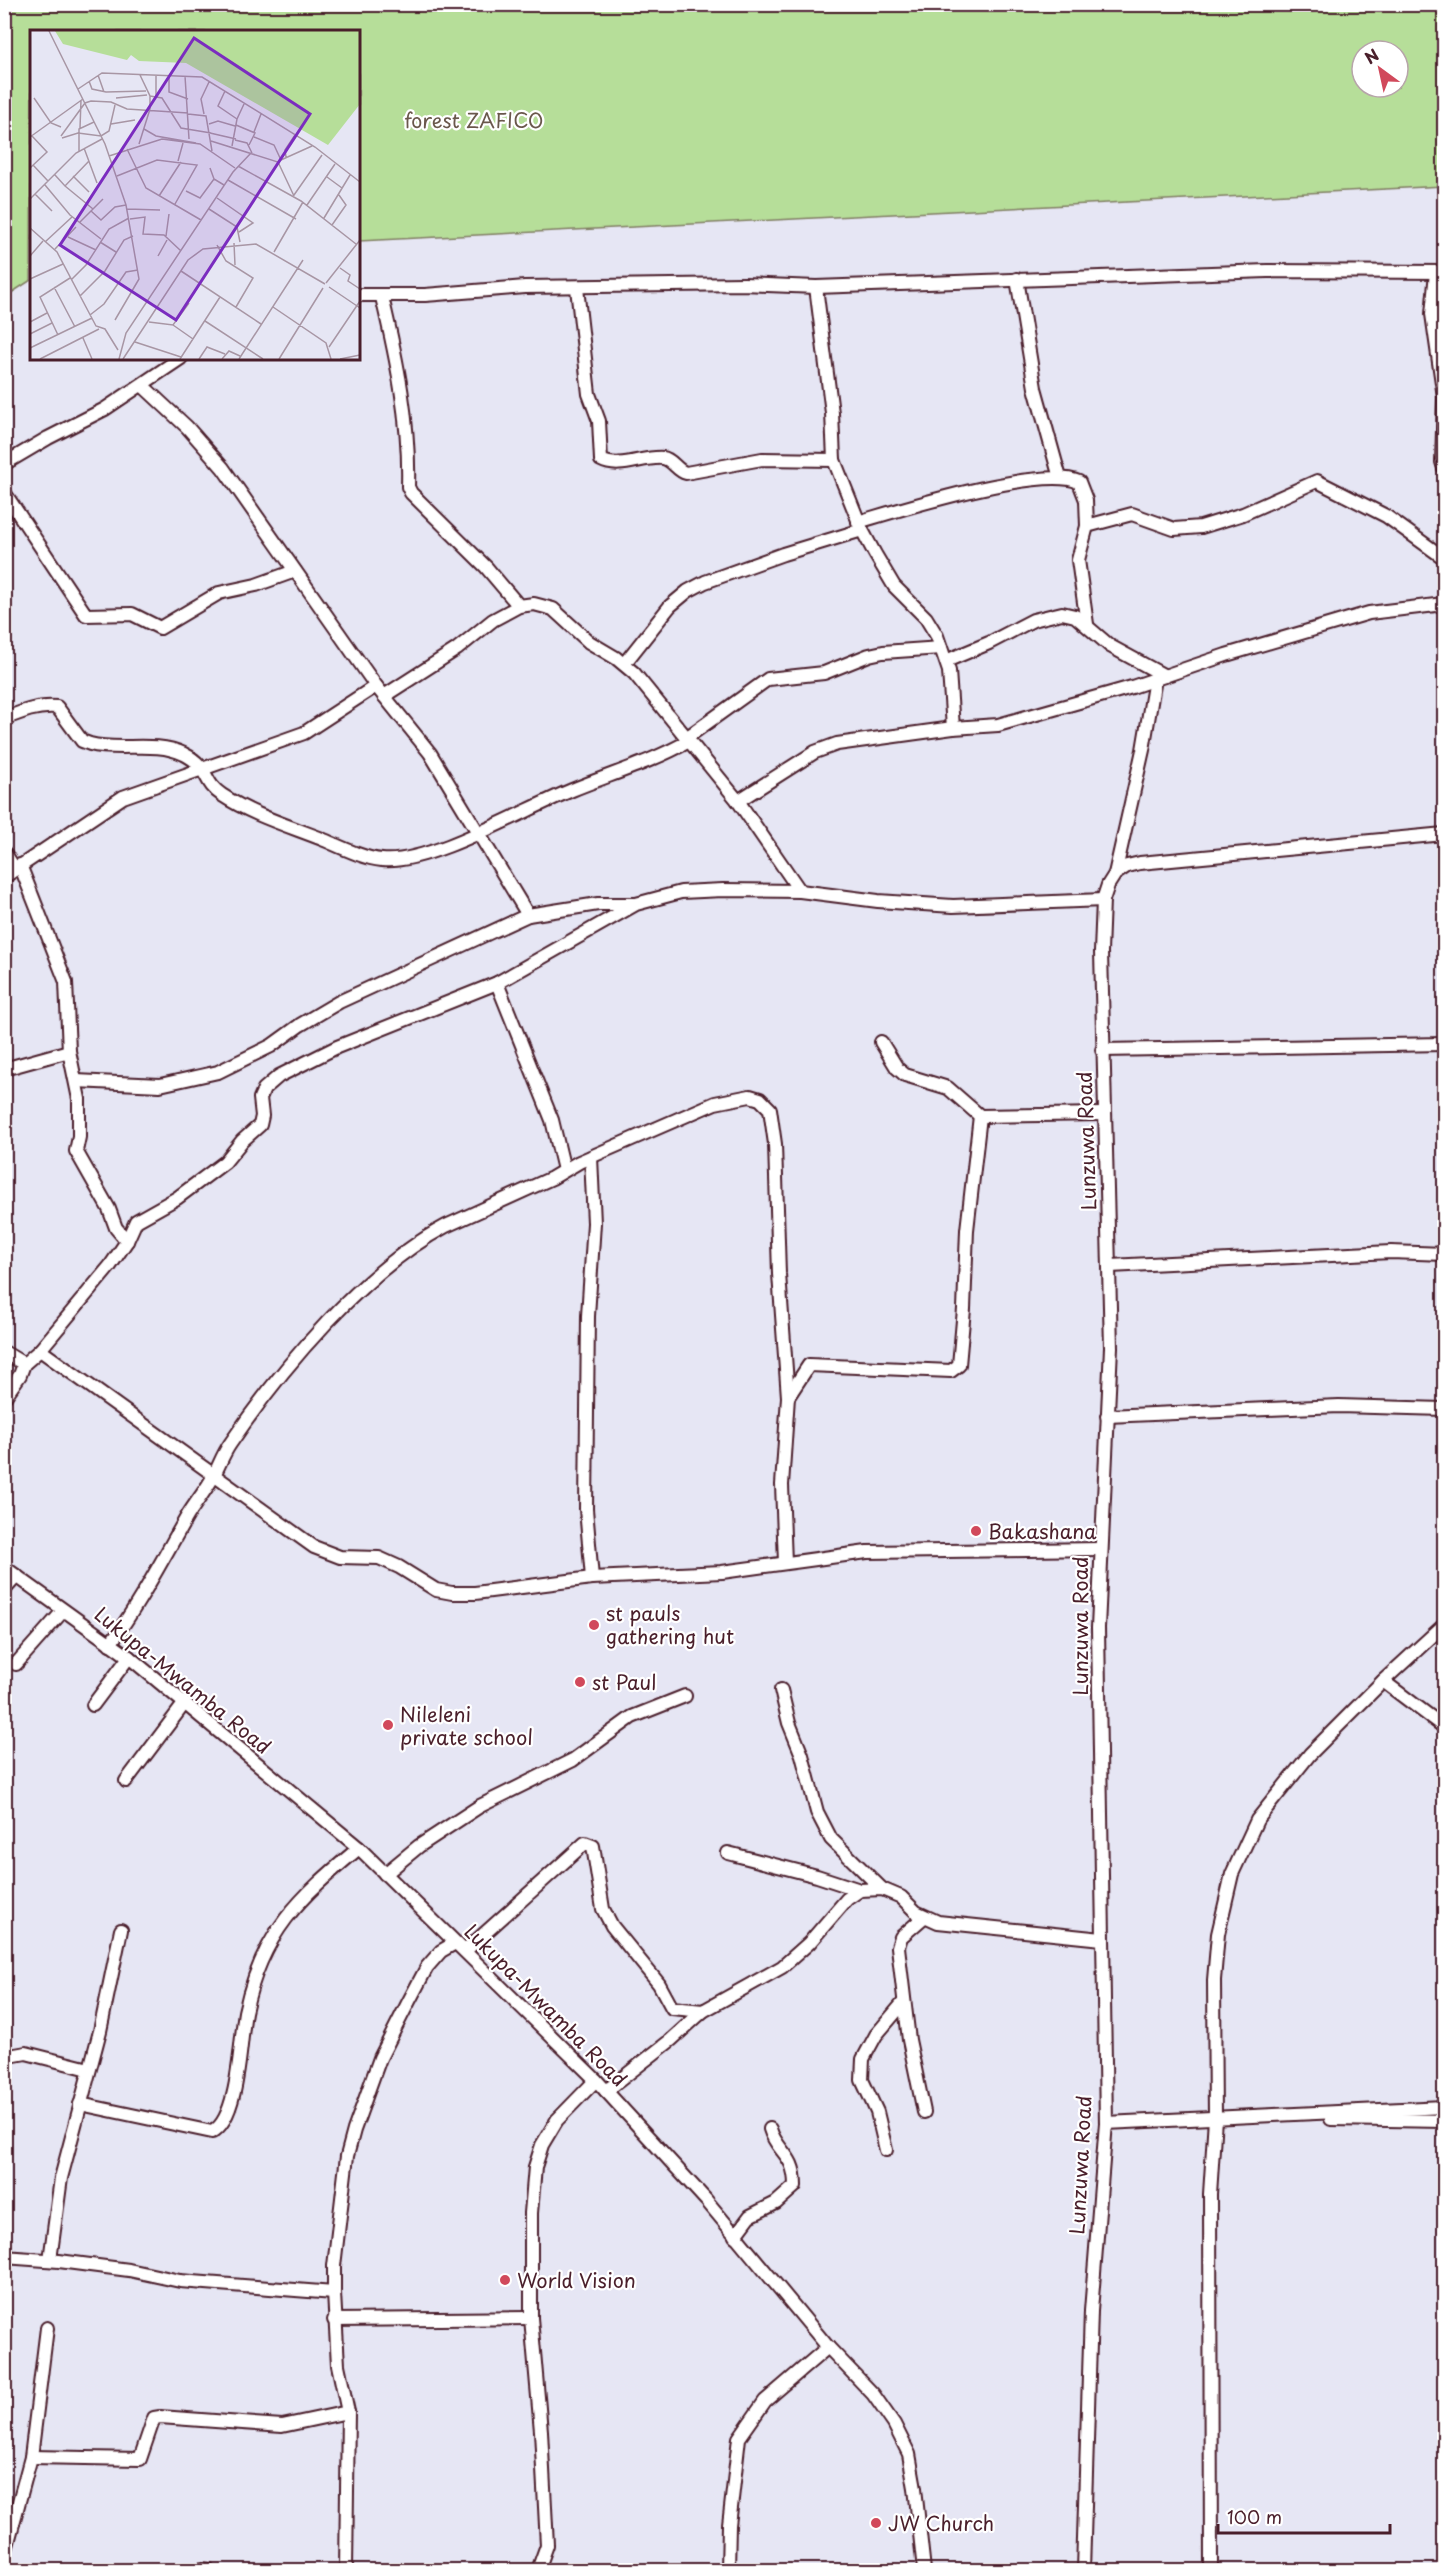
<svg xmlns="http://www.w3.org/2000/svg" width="1449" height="2575" font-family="'Playpen Sans',sans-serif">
  <rect width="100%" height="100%" fill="#e6e6f4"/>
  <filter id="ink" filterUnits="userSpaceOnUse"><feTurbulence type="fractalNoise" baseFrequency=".0167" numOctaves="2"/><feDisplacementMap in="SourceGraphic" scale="12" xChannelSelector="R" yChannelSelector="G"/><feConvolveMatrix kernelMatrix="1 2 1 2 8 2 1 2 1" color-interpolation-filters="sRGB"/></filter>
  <g filter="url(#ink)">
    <!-- green -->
    <path fill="#b6de99" stroke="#807e62" stroke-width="1.5" fill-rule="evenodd" d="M5,4L1444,5V186L359,241L358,32H32L31,280L5,297ZM1362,51H1398V87H1362Z"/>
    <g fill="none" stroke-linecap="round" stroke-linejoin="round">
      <!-- minor casing -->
      <g stroke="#4a1f2b" stroke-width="16">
        <g id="minor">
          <polyline points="1436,272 1432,314 1444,397 1442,462 1444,468"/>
          <polyline points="1017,279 1035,388 1060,478"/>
          <polyline points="816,287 832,413 834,460 862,530 875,554 894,586 926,618 937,636 949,671 953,728"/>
          <path d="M577,288L589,394L599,421L601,460C620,470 643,456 663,458C672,459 677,471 686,473L762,459L834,460"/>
          <polyline points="358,295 425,295 525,287 744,284 816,287 1267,271 1444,272"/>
          <path d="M382,297C397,360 410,422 408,487L411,493L486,567L519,606"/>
          <polyline points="142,385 187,427 223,468 376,686 430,753 528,915"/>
          <polyline points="4,464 48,438 105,409 181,358"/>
          <polyline points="4,492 86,615 132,614 160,628 219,593 256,585 295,571"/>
          <path d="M858,522C902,509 1042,465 1079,482L1086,500L1087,526L1078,560L1087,624"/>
          <polyline points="1087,526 1132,514 1174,529 1201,527 1243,514 1317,481 1386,516 1444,558"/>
          <polyline points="946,661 989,643 1033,620 1062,613 1075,616 1110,646 1165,676"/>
          <polyline points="624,664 670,606 688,591 705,582 783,554 862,530"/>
          <polyline points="384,696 457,649 493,620 519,606 534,604 553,609 589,642 616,658 634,673 738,801 800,891"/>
          <path d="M4,719C21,712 38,705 57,707L82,741L90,744C120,752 154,740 184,754C210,767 202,782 222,795C252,815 289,826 322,839C341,847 362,858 382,860C429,865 525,809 572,790C611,774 652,762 689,741"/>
          <polyline points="686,738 768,679 824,673 869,655 883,652 941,648"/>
          <polyline points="738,801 815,752 837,744 953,728 998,725 1132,687 1226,655 1369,613 1444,604"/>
          <polyline points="4,852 15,869"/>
          <polyline points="20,865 66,982 69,1051 79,1099 79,1137 76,1151 109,1209 116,1228 127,1241"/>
          <polyline points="1115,874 1143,750 1155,679"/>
          <polyline points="4,877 123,797 304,733 376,686"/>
          <polyline points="497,983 552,1120 564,1170"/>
          <polyline points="881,1042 897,1068 905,1075 948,1088 980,1116 1103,1114"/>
          <polyline points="1102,1050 1444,1044"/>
          <polyline points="4,1069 69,1051"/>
          <polyline points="76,1081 160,1085 218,1072 271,1046 300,1025 339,1002 528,915 598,904 634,904"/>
          <polyline points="591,1157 594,1223 588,1316 586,1509 592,1578"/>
          <polyline points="1110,1266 1391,1252 1444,1254"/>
          <polyline points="40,1350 314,1547 340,1557 379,1558 399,1567 436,1590 452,1593 475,1593 592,1578 722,1572 867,1552 1100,1549"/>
          <polyline points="4,1352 24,1364"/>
          <polyline points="788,1397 809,1365 951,1371 959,1365 964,1309 967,1230 980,1116"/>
          <polyline points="4,1398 20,1375 24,1364 40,1350 110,1266 127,1241 136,1221 177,1198 225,1162 242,1141 260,1125 262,1116 260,1098 264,1089 279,1076 337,1047 497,983 636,904 681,892 723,890 800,891 878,901 953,906 1103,900"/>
          <polyline points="1107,1416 1339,1406 1444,1409"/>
          <polyline points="4,1567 129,1657 359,1848 596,2080 706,2200 828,2347 873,2394 894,2424 909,2454 915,2488 924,2570"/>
          <polyline points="4,1590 17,1576"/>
          <path d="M110,1644C140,1603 163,1558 188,1515C196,1502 206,1490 213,1477C219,1466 223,1454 230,1444C282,1367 364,1270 446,1226L552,1178L579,1162L715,1103L750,1096L760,1099L770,1109L775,1144L779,1274L788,1397L782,1485L785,1562"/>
          <polyline points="16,1664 63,1611"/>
          <polyline points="1383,1681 1444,1727"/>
          <polyline points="781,1690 789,1723 802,1755 817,1812 831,1839 882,1889"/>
          <polyline points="93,1705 129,1657"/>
          <polyline points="126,1781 184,1704"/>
          <polyline points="728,1853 817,1876 860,1890"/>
          <polyline points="385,1874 419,1846 480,1806 573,1760 632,1717 685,1696"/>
          <polyline points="465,1951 585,1843 593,1846 603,1909 612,1926 659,1984 672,2008 703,2011 782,1967 809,1943 847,1899 860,1890 882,1889 901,1897 916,1912 938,1922 1102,1939"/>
          <polyline points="4,2057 26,2053 89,2069"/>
          <polyline points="606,2091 671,2040 703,2011"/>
          <path d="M80,2104L212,2132C239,2119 240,2040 245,2012C262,1932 299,1898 359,1848"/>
          <polyline points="924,2112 909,2040 898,1947 901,1937 924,1917"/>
          <polyline points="1331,2119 1444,2121"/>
          <polyline points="1106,2123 1444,2107"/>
          <polyline points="886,2150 877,2112 862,2080 863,2059 876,2035 904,2002"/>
          <path d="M735,2236L750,2216L776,2203L795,2186C795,2153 777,2153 770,2129"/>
          <polyline points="4,2257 59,2261 129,2270 180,2281 334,2293"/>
          <polyline points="50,2260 61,2178 100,2031 121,1930"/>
          <polyline points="334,2320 531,2318"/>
          <polyline points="31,2457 140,2459 154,2418 160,2417 282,2426 348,2412"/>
          <polyline points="4,2557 31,2457 47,2328"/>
          <polyline points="202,2569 209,2570"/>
          <polyline points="346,2570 348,2412 338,2365 334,2293 334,2266 347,2156 354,2130 380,2058 409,2001 427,1967 441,1951 455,1943"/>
          <polyline points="538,2570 547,2545 541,2431 531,2318 531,2213 535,2167 542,2145 557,2120 596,2080"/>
          <polyline points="728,2570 729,2525 739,2438 765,2401 828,2347"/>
          <polyline points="1083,2570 1091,2311 1106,2123 1098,1628 1111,1347 1101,952 1103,900 1108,885 1115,874 1127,866 1140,863 1444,834"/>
          <polyline points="1211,2570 1210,2194 1215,2118 1214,1980 1218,1934 1232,1874 1257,1820 1310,1754 1383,1681 1444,1625"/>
        </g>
      </g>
      <!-- minor -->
      <use href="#minor" stroke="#fff" stroke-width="12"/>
    </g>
  </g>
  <!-- markers -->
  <g fill="#d1495b" stroke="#fff" stroke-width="2">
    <circle cx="976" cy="1531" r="6"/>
    <circle cx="594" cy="1625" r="6"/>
    <circle cx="580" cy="1682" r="6"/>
    <circle cx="388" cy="1725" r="6"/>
    <circle cx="505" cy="2280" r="6"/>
    <circle cx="876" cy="2523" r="6"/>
  </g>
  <g text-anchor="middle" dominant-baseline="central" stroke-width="4.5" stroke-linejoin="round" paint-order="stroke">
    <!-- park labels -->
    <g font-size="20" fill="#6a584c" stroke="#fff">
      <text x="474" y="120">forest ZAFICO</text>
    </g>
    <!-- street labels -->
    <g font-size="20" fill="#4a1f2b" stroke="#fff">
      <text transform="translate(1086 1141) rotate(-92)">Lunzuwa Road</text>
      <text transform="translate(1080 1626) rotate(-90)">Lunzuwa Road</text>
      <text transform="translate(183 1680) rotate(39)">Lukupa-Mwamba Road</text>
      <text transform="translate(546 2005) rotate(45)">Lukupa-Mwamba Road</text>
      <text transform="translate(1080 2165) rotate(-87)">Lunzuwa Road</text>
    </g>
    <!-- poi labels -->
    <g font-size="20" fill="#4a1f2b" stroke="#fff" text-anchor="start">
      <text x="988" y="1531">Bakashana</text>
      <text x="606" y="1613">st pauls<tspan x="606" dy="23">gathering hut</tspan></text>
      <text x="592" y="1682">st Paul</text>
      <text x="400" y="1714">Nileleni<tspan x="400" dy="23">private school</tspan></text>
      <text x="517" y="2280">World Vision</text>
      <text x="888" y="2523">JW Church</text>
    </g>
  </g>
  <!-- overview -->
  <g transform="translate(30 30)">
    <rect width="330" height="330" fill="#e6e6f4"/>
    <path d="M25,1H330V74L298,115L156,33L109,31L101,25L97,30L33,14Z" fill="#b6de99"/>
    <path fill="none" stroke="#a896a4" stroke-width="1.5" d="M19,1L75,114L96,175L109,249L85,290M68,45L74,62M110,45L120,66V79M139,46V62L158,69M155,46L159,109M59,51L62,59L76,62L116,61M48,59L72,43L172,47L285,117L330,152M195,61L188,76L207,89M120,66L132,68L151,98L181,103M126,66V45M4,68L21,93L31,97M86,68L117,65M158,84L176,86L182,121M174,84L171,69L179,52M81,94L105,90M179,94L188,91L205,96M206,95L225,103L219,115M50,98L51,70M114,99L126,106L166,113M224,102L231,84M180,103L206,109M31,106L55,73L61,71L81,72L97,79L158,83M0,107L53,69M224,107L244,115L251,130L282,116M32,108L48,103L71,106L79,101L85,75M205,110L217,113L222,123M181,111L248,132L264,166M109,114L120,79M202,116L207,89L214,74M54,118L67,153M97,119L116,158L171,190M49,121V99L64,92M79,126L132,109L170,114L205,138M256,127L255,120L265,105M148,131L153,113M3,135L18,151M208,136L271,171L326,214M0,138L17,122L2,106M180,138L184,149L194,155M25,145L35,156L59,131M43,146L59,162M87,146L127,130L167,135L145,174M297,147L312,158M198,150L266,189M15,155L40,185L71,209M35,156L63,179M156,161L170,168L184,149M5,164L22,181M264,165L292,125M129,166L151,132M187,168L223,193L209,202M0,169L46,123L72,109M277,175L305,134M97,179L130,180M179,179L207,197L210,212M61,181L71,190L85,177L96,175M294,188L320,145M100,189L115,187L113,204L134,205L151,221M50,192L73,169M302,195L316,175L309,165M0,198L27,222L66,296L75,299L88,320M136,206L139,184M38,207L66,220M15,212L42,187M70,212L86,222M204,213L205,235M187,215L196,231L223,248L206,277M25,219L46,197M244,222L273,172M0,226L13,211M128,226L137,210M310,238L320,245L318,251L330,259M151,241L231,294M0,249L33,234M41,250L56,235L79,199L99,188M296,253L330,210M24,257L45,297M299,257L330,278M50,266L75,241L94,210L103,206M243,277L296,313L301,329M60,285L74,274L96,242L108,240M175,291L233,329M0,292L17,283M119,292L143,295L159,273M143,295L163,309M0,304L22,293M28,305L10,267L40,248M53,308L62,329M105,312L151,327M299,317L330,271M0,318L62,288M10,329L69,299M89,329L96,303L203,142L221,123M93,329L158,230L173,219L226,214L295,254M150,329L190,267M169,329L177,317L195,324M192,329L199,321L210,326M209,329L273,230M249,329L293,258M310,329L330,325"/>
    <path fill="#7b2cbf" fill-opacity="0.15" stroke="#7b2cbf" stroke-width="3" d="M164,8L280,84L146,290L30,215Z"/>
    <rect width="330" height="330" fill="none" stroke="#4a1f2b" stroke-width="3"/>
  </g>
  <!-- margin -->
  <rect width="1449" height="2575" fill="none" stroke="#fff" stroke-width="24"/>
  <rect x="12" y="12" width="1425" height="2551" fill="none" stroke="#4a1f2b" stroke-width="2" filter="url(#ink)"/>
  <!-- north arrow -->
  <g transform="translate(1380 69) rotate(327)"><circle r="28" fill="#ffffff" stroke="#b7a5aa" stroke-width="1.5"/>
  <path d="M0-4.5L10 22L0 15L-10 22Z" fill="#d1495b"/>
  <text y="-9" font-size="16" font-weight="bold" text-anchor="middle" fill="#4a1f2b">N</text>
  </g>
  <!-- scale -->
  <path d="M1218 2524v9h172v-9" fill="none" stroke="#4a1f2b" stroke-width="3"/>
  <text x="1227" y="2524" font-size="18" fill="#4a1f2b" stroke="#ffffff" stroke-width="4.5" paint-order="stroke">100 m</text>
</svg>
